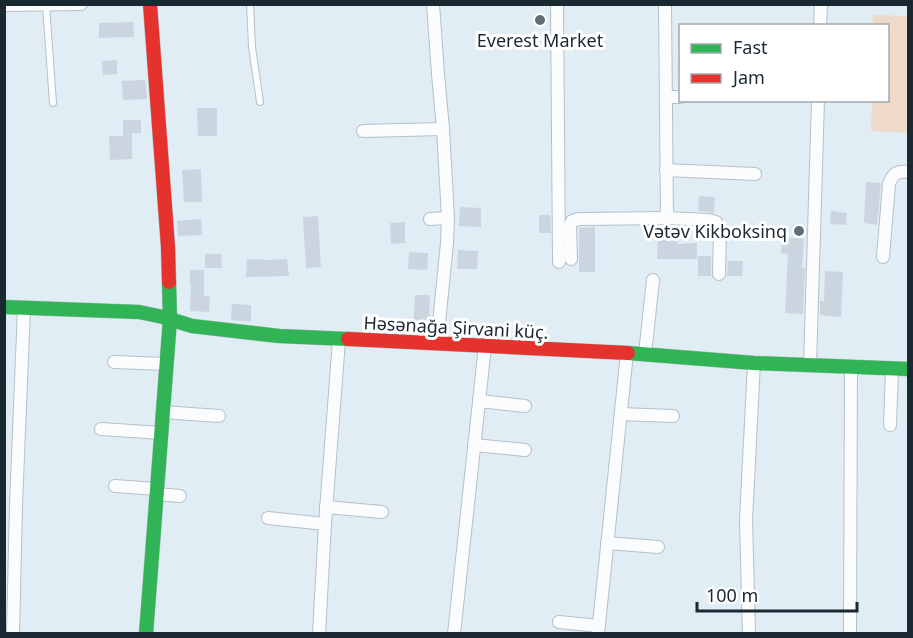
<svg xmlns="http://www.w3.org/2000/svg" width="913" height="638" font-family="'Noto Sans',sans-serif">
  <rect width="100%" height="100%" fill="#e1edf5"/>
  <!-- green -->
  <polygon fill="#efd9c8" points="873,15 908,16 908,133 871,131 872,101 888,100 888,26 872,25"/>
  <!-- building -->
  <g fill="#cad5e0">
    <polygon points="133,22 134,37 99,38 99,23"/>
    <polygon points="117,60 117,74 103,75 102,61"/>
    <polygon points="145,80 147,99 123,100 122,81"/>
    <polygon points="197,108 217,108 217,136 198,136"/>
    <polygon points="123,120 141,120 141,133 132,133 132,159 110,160 109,136 123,136"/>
    <polygon points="201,169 202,202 184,202 182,170"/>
    <polygon points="866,182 881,183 877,225 864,223"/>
    <polygon points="699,196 715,197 714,213 698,211"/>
    <polygon points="460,207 481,208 481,227 459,226"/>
    <polygon points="831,211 847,213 846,225 830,224"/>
    <polygon points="539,215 550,215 551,233 539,233"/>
    <polygon points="318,216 321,267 306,268 303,217"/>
    <polygon points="201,219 202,235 178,236 177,221"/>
    <polygon points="405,222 405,243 391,244 390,223"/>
    <polygon points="595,227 595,272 579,272 579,228"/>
    <polygon points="782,237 804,239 802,268 805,268 803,314 785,313 788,254 781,253"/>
    <polygon points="658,238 678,239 677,244 697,243 697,259 657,259"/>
    <polygon points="458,250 478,251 477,269 457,269"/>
    <polygon points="409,252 428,253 427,270 408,269"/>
    <polygon points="205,254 221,254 222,268 205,268"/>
    <rect x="698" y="256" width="13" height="20"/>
    <polygon points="247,259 271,260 287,259 289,276 246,277"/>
    <polygon points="728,261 743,261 742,276 727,276"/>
    <polygon points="190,270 204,270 204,296 210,296 209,312 190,311 191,284 190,284"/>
    <polygon points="825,271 843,272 841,317 820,315 820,301 824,301"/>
    <polygon points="415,295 430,295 429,315 431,315 430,333 413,332"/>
    <polygon points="232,304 251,305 251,322 231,320"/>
  </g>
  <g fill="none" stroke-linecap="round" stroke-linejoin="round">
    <!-- lane casing -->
    <g stroke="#b5c0c8" stroke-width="8">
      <g id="lane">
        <polyline points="250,4 252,47 260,102"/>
        <polyline points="46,5 53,103"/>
      </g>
    </g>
    <!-- street casing -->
    <g stroke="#b5c0c8" stroke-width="14">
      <g id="street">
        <polyline points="433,4 438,74 443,129 448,218 447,243 437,343"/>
        <polyline points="557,4 559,262"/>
        <polyline points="665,4 667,218"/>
        <polyline points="4,5 81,4"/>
        <polyline points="820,26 821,4"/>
        <polyline points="666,97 680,97"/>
        <polyline points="363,131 443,129"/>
        <polyline points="666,170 755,174"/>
        <polyline points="430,219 448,218"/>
        <path d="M883,257L889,184C893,173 897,171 908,172"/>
        <polyline points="571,259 570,225 572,221 579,219 667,218 708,220 716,222 720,230 719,274"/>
        <polyline points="645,354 653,280"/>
        <polyline points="114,362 166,364"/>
        <polyline points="810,365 818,100"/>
        <polyline points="479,401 525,406"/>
        <polyline points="163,412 219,416"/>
        <polyline points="621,414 673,416"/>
        <polyline points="890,425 892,369"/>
        <polyline points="101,429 162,433"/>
        <polyline points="474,445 525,450"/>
        <polyline points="115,486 157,489"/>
        <polyline points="157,494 180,496"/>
        <polyline points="326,507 382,512"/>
        <polyline points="268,518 325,524"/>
        <polyline points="607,543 658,547"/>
        <polyline points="559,622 599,626"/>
        <polyline points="13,634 16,505 24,308"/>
        <polyline points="319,634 325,524 339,340"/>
        <polyline points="454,634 485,346"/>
        <polyline points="598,634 627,353"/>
        <polyline points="749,634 746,520 754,363"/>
        <polyline points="850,634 851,367"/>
      </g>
    </g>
    <!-- fast casing -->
    <g stroke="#b5c0c8" stroke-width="15">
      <g id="fast">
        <polyline points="4,307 139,312 163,317 192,326 279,336 348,339"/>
        <polyline points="628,353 754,363 908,369"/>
        <polyline points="146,634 170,319 169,282"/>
      </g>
    </g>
    <!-- jam casing -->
    <g stroke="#b5c0c8" stroke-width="15">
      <g id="jam">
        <polyline points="150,4 168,247 169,282"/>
        <polyline points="348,339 628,353"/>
      </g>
    </g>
    <!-- lane -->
    <use href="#lane" stroke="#fafcfe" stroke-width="6"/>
    <!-- street -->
    <use href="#street" stroke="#fafcfe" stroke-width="12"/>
    <!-- fast -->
    <use href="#fast" stroke="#30b455" stroke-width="14"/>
    <!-- jam -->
    <use href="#jam" stroke="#e5322d" stroke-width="14"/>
  </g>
  <!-- markers -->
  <g fill="#606d76" stroke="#fff" stroke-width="2">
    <circle cx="540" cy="20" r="6"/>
    <circle cx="799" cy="231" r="6"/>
  </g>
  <g text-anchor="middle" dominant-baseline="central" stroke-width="6" stroke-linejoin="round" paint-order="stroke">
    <!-- poi labels -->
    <g font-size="18" fill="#1a2831" stroke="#fff">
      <text x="540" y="40">Everest Market</text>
      <text x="787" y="231" text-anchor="end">Vətəv Kikboksinq</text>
    </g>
    <!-- street labels -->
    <g font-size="18" fill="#1a2831" stroke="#fff">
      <text transform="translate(456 327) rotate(3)">Həsənağa Şirvani küç.</text>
    </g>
  </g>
  <!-- border -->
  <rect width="913" height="638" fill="none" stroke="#1a2831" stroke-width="12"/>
  <!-- legend -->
  <rect x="679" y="24" width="210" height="78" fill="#ffffff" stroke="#a3a9ad" stroke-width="1.5"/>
  <rect x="691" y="44" width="30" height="9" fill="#30b455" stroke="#a3a9ad" stroke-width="1.5"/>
  <text x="733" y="54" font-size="18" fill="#1a2831">Fast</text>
  <rect x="691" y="74" width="30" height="9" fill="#e5322d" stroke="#a3a9ad" stroke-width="1.5"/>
  <text x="733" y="84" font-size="18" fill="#1a2831">Jam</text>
  <!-- scale -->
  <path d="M697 602v9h160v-9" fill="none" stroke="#1a2831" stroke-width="3"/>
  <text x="706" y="602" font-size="18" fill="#1a2831" stroke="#ffffff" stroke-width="4.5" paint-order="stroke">100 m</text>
</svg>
